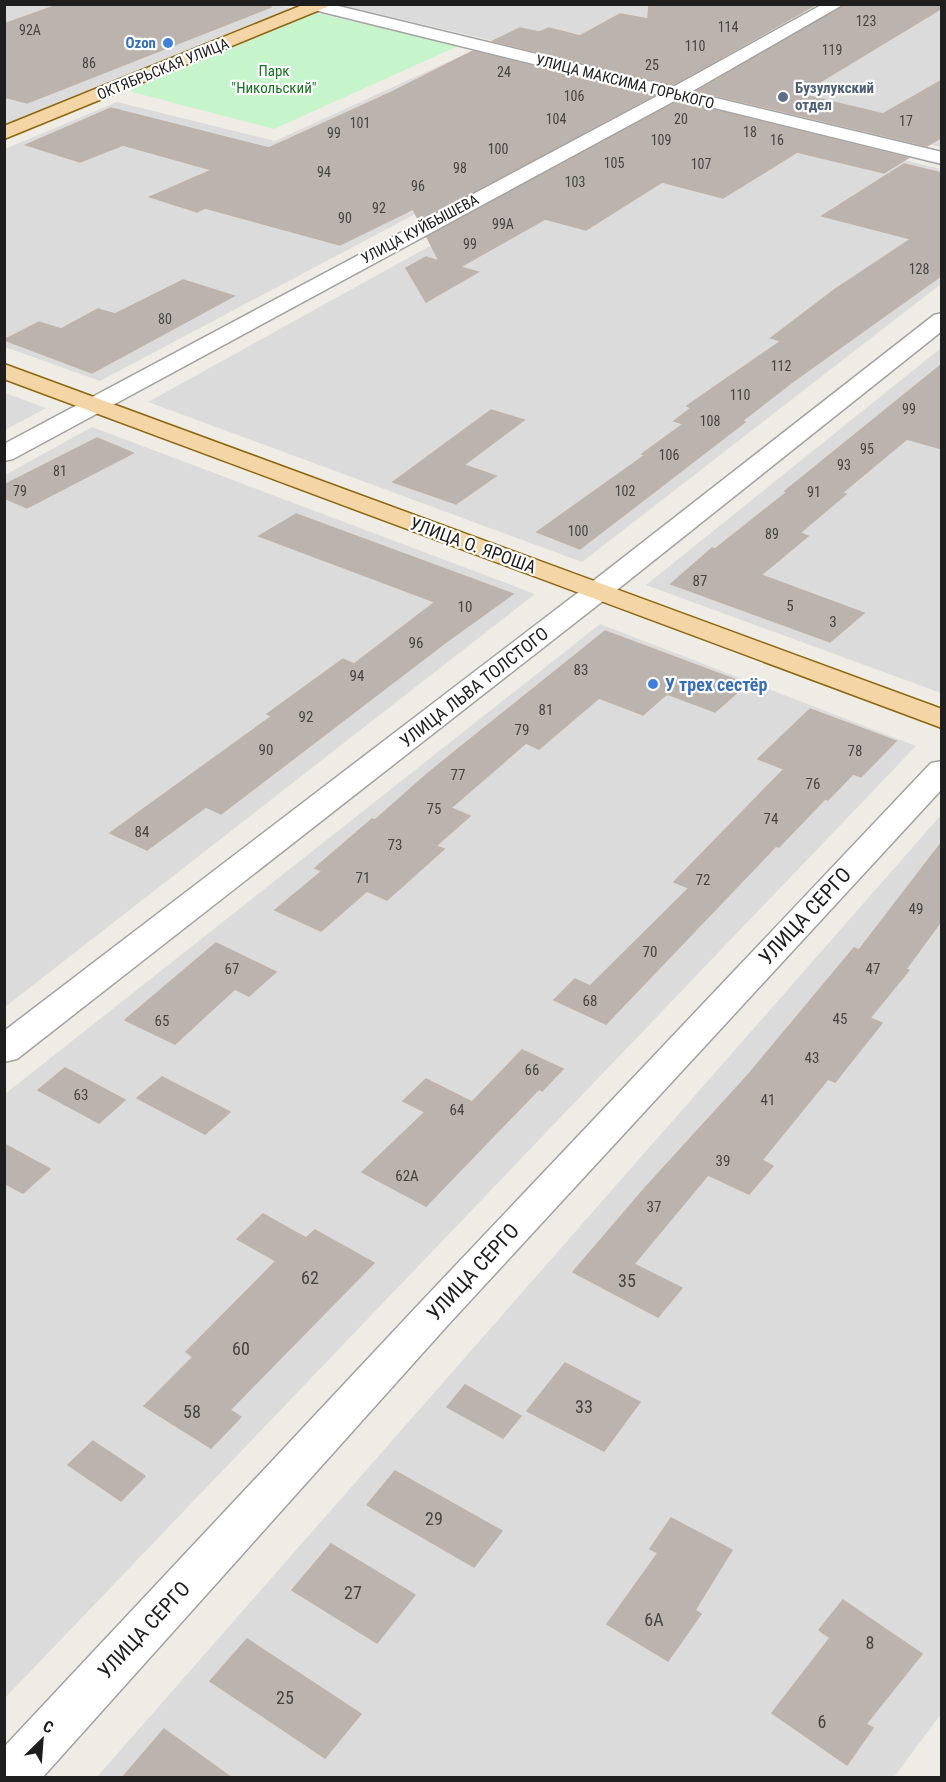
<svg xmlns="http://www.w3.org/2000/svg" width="946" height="1782" font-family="'Roboto Condensed',sans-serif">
  <rect width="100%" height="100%" fill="#eeece5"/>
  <!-- residential -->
  <g fill="#dcdbdb">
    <polygon points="272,4 292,9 5,125 5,5"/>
    <polygon points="348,4 805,5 661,80 345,6"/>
    <polygon points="941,5 941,147 703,89"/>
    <polygon points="465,54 638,96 100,381 5,347 5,149 117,102 275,141"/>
    <polygon points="681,107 941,169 941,284 582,562 148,402"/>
    <polygon points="941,348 941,693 646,585"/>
    <polygon points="4,393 5,393 46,408 5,430"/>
    <polygon points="92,427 535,594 5,1007 5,475"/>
    <polygon points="600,624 916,746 5,1698 5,1094"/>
    <polygon points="941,815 941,1714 894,1777 96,1778"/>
  </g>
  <!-- park -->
  <polygon fill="#c6f5cb" points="317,13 458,46 274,129 128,91"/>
  <!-- building -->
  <g fill="#bbb4ae" stroke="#bfb3a9" stroke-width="1.5">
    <polygon points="60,4 271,4 271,7 27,103 4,97 4,24"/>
    <polygon points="649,4 817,4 673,85 493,41 520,28 539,32 549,28 580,36 620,14 648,19"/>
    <polygon points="846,4 942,4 942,8 800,94 883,114 942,80 942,137 927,146 697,91"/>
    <polygon points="473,51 653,96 419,221 413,209 340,245 205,208 197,212 150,197 212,170 123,145 80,162 26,145 111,108 269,148 392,92"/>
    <polygon points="678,101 908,158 884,173 797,152 723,198 662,182 586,230 545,219 460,267 478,272 426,302 406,268 426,257 439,261 427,237"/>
    <polygon points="904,164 942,173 942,275 791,383 742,421 745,422 580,549 537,532 645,455 642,454 683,424 674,421 691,408 687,406 781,341 771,338 834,290 911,239 822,216"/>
    <polygon points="183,280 234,296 92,373 4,340 39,322 61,329 98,309 115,314"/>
    <polygon points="942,364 942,449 907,439 842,493 846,494 800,533 808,536 761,575 864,613 830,642 671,584 712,548 715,549 787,492 785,491"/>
    <polygon points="491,410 524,420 464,465 496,476 456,504 393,482"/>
    <polygon points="97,438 133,453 27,508 4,498 4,485"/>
    <polygon points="296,514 513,594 445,643 221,814 206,807 147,850 110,833 272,716 267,714 343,659 354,664 435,602 259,536"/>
    <polygon points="605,631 747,684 715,712 667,694 643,715 599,698 539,749 526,743 451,808 470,816 436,846 444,849 387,900 367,891 321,931 275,910 322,871 315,868 372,819 375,820 427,774"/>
    <polygon points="810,709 896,741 861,777 853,774 828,800 825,799 779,847 776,846 606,1024 554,1000 575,979 590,986 689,888 674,882 784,769 758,759"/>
    <polygon points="942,842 942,920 906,969 909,970 870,1018 882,1023 835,1082 828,1079 762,1160 773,1166 749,1194 708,1175 634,1264 682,1288 658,1317 573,1272 645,1188 748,1075 854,948 859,950"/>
    <polygon points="216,943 276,972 249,996 235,989 175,1044 125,1020"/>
    <polygon points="522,1050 563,1069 542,1091 539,1089 426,1206 362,1172 425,1112 403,1101 426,1079 472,1102"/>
    <polygon points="65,1068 125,1100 99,1123 38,1090"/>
    <polygon points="162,1077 230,1112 205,1134 137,1098"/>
    <polygon points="4,1144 50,1169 23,1193 4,1183"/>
    <polygon points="263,1214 306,1238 315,1230 374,1263 230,1410 241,1417 211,1448 144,1406 193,1357 186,1352 276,1261 237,1239"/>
    <polygon points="565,1363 640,1402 604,1451 527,1411"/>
    <polygon points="465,1385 521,1416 503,1438 447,1407"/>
    <polygon points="93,1441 145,1476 121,1501 68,1465"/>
    <polygon points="395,1471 502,1531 474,1567 367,1505"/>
    <polygon points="671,1518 732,1550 695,1610 701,1614 668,1661 607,1624 658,1553 650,1549"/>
    <polygon points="331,1544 415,1595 377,1643 292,1590"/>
    <polygon points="843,1600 922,1654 866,1724 873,1728 847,1765 772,1713 830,1638 819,1630"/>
    <polygon points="247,1639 361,1714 325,1758 210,1681"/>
    <polygon points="164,1729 232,1778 122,1778"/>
  </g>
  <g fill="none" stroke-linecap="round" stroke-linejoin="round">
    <!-- minor casing -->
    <g stroke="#a2a2a2" stroke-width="3">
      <g id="minor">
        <polygon points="300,4 330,4 673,87 823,4 844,4 691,92 942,152 942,164 678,99 13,459 4,461 4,444 659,95 302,7"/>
        <polygon points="942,313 942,331 608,597 17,1059 4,1062 4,1031 588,585 934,315"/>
        <polygon points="942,761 942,789 447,1326 42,1778 4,1778 4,1747 419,1304 931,763"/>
      </g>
    </g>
    <!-- major casing -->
    <g stroke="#8c660d" stroke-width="3">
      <g id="major">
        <polygon points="305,4 329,4 327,7 4,139 4,126"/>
        <polygon points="4,364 942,709 942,728 4,379"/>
      </g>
    </g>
    <!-- minor -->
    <use href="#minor" fill="#fff" fill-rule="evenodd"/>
    <!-- major -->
    <use href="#major" fill="#f4d5a5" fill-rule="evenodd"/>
  </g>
  <!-- markers -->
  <g fill="#3f7fe0" stroke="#fff" stroke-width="2">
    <circle cx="168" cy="43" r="6"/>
    <circle cx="653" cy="684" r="6"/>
  </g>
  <circle fill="#5c6f8a" stroke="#fff" stroke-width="2" cx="783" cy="97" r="6"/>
  <g text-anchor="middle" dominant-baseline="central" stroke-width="4.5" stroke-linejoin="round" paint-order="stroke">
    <!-- far-number labels -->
    <g font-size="14" fill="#454442">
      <text x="866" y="21">123</text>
      <text x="728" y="27">114</text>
      <text x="30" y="30">92А</text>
      <text x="695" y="46">110</text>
      <text x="832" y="50">119</text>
      <text x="89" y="63">86</text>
      <text x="652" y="65">25</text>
      <text x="504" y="72">24</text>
      <text x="574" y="96">106</text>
      <text x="556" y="119">104</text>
      <text x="681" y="119">20</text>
      <text x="906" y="121">17</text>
      <text x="360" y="123">101</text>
      <text x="750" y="132">18</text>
      <text x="334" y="133">99</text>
      <text x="661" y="140">109</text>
      <text x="777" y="140">16</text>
      <text x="498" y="149">100</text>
      <text x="614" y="163">105</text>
      <text x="701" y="164">107</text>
      <text x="460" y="168">98</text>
      <text x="324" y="172">94</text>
      <text x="575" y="182">103</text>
      <text x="418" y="186">96</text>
      <text x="379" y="208">92</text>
      <text x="345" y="218">90</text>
      <text x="503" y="224">99А</text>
      <text x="470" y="244">99</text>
      <text x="919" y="269">128</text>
      <text x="165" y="319">80</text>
      <text x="781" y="366">112</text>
      <text x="740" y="395">110</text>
      <text x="909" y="409">99</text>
      <text x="710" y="421">108</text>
      <text x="867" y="449">95</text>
      <text x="669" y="455">106</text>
      <text x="844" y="465">93</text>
      <text x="60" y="471">81</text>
      <text x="20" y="491">79</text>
      <text x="625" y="491">102</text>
      <text x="814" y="492">91</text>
      <text x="578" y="531">100</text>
      <text x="772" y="534">89</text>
    </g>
    <!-- far-shop labels -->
    <g font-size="15" font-weight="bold" fill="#366cbe" stroke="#fff" text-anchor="end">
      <text x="156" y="43">Ozon</text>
    </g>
    <!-- far-street labels -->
    <g font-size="15" fill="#1e1e1e" stroke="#fff">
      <text transform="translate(163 69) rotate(-22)">ОКТЯБРЬСКАЯ УЛИЦА</text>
      <text transform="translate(625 82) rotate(14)">УЛИЦА МАКСИМА ГОРЬКОГО</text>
      <text transform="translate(420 229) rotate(-28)">УЛИЦА КУЙБЫШЕВА</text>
    </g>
    <!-- far-park labels -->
    <g font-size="15" fill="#157420" stroke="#fff">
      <text x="274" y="71">Парк<tspan x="274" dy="17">"Никольский"</tspan></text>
    </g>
    <!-- far-service labels -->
    <g font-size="15" font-weight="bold" fill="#4e5e75" stroke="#fff" text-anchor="start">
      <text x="795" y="88">Бузулукский<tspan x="795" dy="17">отдел</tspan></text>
    </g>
    <!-- number labels -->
    <g font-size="15" fill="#454442">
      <text x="700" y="581">87</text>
      <text x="790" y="606">5</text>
      <text x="465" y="607">10</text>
      <text x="833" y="622">3</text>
      <text x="416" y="643">96</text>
      <text x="581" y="670">83</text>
      <text x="357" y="676">94</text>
      <text x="546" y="710">81</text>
      <text x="306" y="717">92</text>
      <text x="522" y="730">79</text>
      <text x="266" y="750">90</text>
      <text x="855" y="751">78</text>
      <text x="458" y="775">77</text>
      <text x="813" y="784">76</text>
      <text x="434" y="809">75</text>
      <text x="771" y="819">74</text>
      <text x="142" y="832">84</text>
      <text x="395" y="845">73</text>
      <text x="363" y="878">71</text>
      <text x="703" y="880">72</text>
      <text x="916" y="909">49</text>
      <text x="650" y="952">70</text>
      <text x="232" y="969">67</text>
      <text x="873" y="969">47</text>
      <text x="590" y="1001">68</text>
      <text x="840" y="1019">45</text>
      <text x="162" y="1021">65</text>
      <text x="812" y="1058">43</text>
      <text x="532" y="1070">66</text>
      <text x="81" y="1095">63</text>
      <text x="768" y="1100">41</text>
      <text x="457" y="1110">64</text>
      <text x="723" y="1161">39</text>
      <text x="407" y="1176">62А</text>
      <text x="654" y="1207">37</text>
    </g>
    <!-- street labels -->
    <g font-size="18" fill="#1e1e1e" stroke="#fff">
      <text transform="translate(473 545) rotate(20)">УЛИЦА О. ЯРОША</text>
      <text transform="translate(474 687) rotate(-38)">УЛИЦА ЛЬВА ТОЛСТОГО</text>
    </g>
    <!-- shop labels -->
    <g font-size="18" font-weight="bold" fill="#366cbe" stroke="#fff" text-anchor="start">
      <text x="665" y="684">У трех сестёр</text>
    </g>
    <!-- near-number labels -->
    <g font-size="18" fill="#454442">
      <text x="310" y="1277">62</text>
      <text x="627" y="1280">35</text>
      <text x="241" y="1348">60</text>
      <text x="584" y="1406">33</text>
      <text x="192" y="1411">58</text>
      <text x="434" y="1518">29</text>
      <text x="353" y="1592">27</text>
      <text x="654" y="1619">6А</text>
      <text x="870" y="1642">8</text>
      <text x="285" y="1697">25</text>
      <text x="822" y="1721">6</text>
    </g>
    <!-- near-street labels -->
    <g font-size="21" fill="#1e1e1e" stroke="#fff">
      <text transform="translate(805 916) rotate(-47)">УЛИЦА СЕРГО</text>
      <text transform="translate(473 1272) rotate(-47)">УЛИЦА СЕРГО</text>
      <text transform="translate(144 1630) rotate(-47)">УЛИЦА СЕРГО</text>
    </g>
  </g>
  <!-- border -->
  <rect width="946" height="1782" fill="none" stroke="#1e1e1e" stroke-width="12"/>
  <!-- north arrow -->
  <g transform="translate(42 1740) rotate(25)" stroke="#ffffff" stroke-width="4.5" paint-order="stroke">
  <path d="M0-4.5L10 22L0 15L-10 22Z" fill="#1e1e1e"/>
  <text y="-9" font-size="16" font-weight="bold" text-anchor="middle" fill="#1e1e1e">С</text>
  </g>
</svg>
